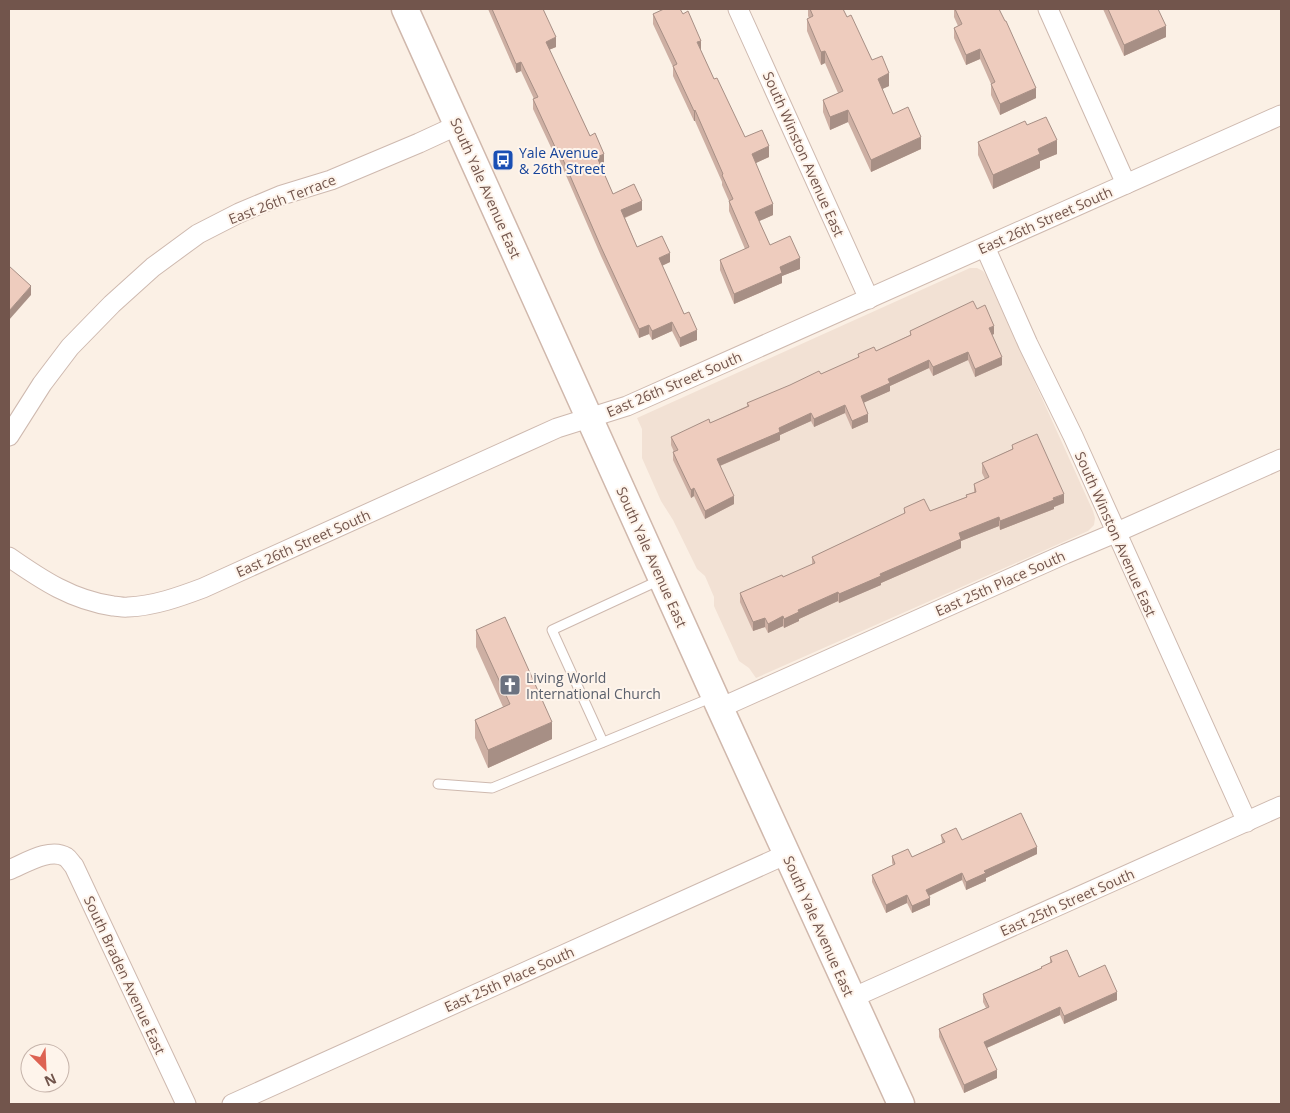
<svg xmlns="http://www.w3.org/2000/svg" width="1290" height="1113" font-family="'Open Sans',sans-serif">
  <rect width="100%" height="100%" fill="#fbf0e5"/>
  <!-- residential -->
  <polygon fill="#f2e1d4" points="970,268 977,268 983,271 987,277 1093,511 1095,518 1094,525 1088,531 756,678 749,668 739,661 714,606 714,597 705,576 697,569 673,520 661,501 642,458 642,429 637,418"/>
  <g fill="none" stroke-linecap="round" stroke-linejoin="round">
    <!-- lane casing -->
    <g stroke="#ceb9af" stroke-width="11">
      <g id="lane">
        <polyline points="603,742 552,630 660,580"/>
        <polyline points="438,784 492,788 713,697"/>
      </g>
    </g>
    <!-- street casing -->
    <g stroke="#ceb9af" stroke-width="21">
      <g id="street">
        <polyline points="738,9 869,299"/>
        <polyline points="1048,9 1126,184"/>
        <polyline points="985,247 1028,344 1073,436 1247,822"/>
        <polyline points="9,436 42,384 70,347 112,304 153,267 198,234 239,213 282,195 331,180 419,143 458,125"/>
        <path d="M9,557C42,580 72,600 113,606C118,606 123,608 128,607C154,606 179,597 203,588L557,428L627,406L1281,115"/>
        <polyline points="720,708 1065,554 1115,533 1281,459"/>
        <path d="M9,870C24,864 50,847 66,857C69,859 71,863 74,866L186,1104"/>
        <polyline points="852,998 1281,806"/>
        <polyline points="232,1104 787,854"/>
      </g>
    </g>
    <!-- secondary casing -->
    <g stroke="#d0b8ac" stroke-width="29">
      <polyline id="secondary" points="405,9 720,708 901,1104"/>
    </g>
    <!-- lane -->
    <use href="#lane" stroke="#fff" stroke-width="9"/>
    <!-- street -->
    <use href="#street" stroke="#fff" stroke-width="19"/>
    <!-- secondary -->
    <use href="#secondary" stroke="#fff" stroke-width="26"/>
  </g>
  <!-- wall -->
  <g fill="#cdafa3">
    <polygon points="488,9 543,9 556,47 549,50 590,136 604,163 600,164 613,194 642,210 625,218 637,247 670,262 662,266 684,314 697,340 680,347 672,331 652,340 649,334 639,338 601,256 558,157 556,158 533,109 533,99 534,99 521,71 516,73"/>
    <polygon points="808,9 843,9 847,17 872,60 889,86 882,89 893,114 921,149 871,172 848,122 830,130 823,112 823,100 838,93 825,63 821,65 807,31 807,19 809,18 808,16"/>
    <polygon points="954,9 999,9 1036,98 1000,115 991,95 991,84 980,59 966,65 954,38 954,28 958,26 954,17"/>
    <polygon points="1103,9 1158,9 1166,37 1124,56"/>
    <polygon points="653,14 701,51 714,79 745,137 769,157 755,163 773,215 759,221 770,245 800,269 782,276 782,283 734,304 720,270 720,260 745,249 729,211 729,201 722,185 722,182 695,121 694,121 673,76 673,67 653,24"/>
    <polygon points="1027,125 1057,154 1040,161 1040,168 993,189 978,155 978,142"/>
    <polygon points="977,309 994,334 992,335 1002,365 975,377 968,360 933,376 929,368 890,386 890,391 864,402 868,422 852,429 845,413 814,427 811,421 780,435 780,440 720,466 734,504 705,519 694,496 691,498 673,460 673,452 674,452 671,445 671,437 710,423 747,406 747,403 821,374 858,358 858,354 876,351 910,335 910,331"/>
    <polygon points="1012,445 1064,503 1054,507 1054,509 1000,530 999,526 961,541 961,548 881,583 881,585 839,603 838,601 799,619 799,621 784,628 783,626 768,633 765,627 753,631 740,602 740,593 783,577 812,565 812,557 904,514 904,508 930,511 966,497 966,495 974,492 974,484 985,479 982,473 982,463 1012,449"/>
    <polygon points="476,630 552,739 488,768 475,738 475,720 503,707 476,647"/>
    <polygon points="941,835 962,840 1037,854 986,878 986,881 966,890 962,880 929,896 930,905 912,913 907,903 886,913 872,882 872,875 893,865 892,863 892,856 912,857 942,843"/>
    <polygon points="1050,957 1079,977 1117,1000 1064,1024 1060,1015 987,1048 997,1078 964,1093 939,1037 939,1029 986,1008 983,1002 983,994 1041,968 1050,963"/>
  </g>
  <!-- shaded-wall -->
  <g fill="#a78f85">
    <polygon points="1166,26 1166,37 1124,56 1124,45"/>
    <polygon points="556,37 556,47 546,51 546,42"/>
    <polygon points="701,41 701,51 697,42"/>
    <polygon points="980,49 980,59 966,65 966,55"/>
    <polygon points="825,51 825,63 821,65 821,52"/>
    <polygon points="521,62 521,71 516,73 516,64"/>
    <polygon points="889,73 889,86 878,91 878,79"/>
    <polygon points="1036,88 1036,98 1000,115 1000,104"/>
    <polygon points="695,110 695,121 694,121 694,111"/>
    <polygon points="848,110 848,122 830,130 830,117"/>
    <polygon points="921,137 921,149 871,172 871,160"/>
    <polygon points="1057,140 1057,154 1040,161 1040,168 993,189 993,175 1038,149"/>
    <polygon points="769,146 769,157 752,165 752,154"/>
    <polygon points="558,148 558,157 556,158 556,149"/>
    <polygon points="604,154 604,163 597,166 597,157"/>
    <polygon points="642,201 642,210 621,219 621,210"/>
    <polygon points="773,204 773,215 755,223 755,212"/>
    <polygon points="670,253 670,262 659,267 659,258"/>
    <polygon points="800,258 800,269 782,276 782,283 734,304 734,294 780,267"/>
    <polygon points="31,286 31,295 9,320 9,311"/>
    <polygon points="672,322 672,331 652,340 652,331"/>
    <polygon points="649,325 649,334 639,338 639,329"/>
    <polygon points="994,326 994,334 989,336 989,328"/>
    <polygon points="697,330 697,340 680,347 680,338"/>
    <polygon points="968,352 968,360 933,376 933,367"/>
    <polygon points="1002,357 1002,365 975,377 975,369"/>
    <polygon points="929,360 929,368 890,386 890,391 861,404 861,396 888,379"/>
    <polygon points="845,405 845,413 814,427 814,419"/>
    <polygon points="811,413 811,421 780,435 780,440 717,467 717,459 779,428"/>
    <polygon points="868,414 868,422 852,429 852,421"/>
    <polygon points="694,488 694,496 691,498 691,490"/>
    <polygon points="1064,494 1064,503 1054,507 1054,509 1000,530 1000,521"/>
    <polygon points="734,496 734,504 705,519 705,511"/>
    <polygon points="999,517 999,526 961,541 961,548 881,583 881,585 839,603 839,594 880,574 959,533"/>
    <polygon points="838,592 838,601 799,619 799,621 784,628 784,619 798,610"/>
    <polygon points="783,616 783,626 768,633 768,624"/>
    <polygon points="765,618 765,627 753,631 753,622"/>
    <polygon points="552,722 552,739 488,768 488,750"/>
    <polygon points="1037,847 1037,854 986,878 986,881 966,890 966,882 984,871"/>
    <polygon points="962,873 962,880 926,897 926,890"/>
    <polygon points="907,895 907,903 886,913 886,905"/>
    <polygon points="930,898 930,905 912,913 912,906"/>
    <polygon points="1117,992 1117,1000 1064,1024 1064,1016"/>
    <polygon points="1060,1007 1060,1015 984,1049 984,1042"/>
    <polygon points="997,1070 997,1078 964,1093 964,1085"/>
  </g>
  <!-- building -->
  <g fill="#eeccbe" stroke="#a78f85">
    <polygon points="492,9 543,9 556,37 546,42 590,136 595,133 604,154 597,157 613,194 634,184 642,201 621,210 637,247 662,236 670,253 659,258 684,314 689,312 697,330 680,338 672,322 652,331 649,325 639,329 601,247 558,148 556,149 533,99 538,97 521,62 516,64"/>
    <polygon points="664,9 680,9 683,14 688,11 701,41 697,42 714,79 717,78 745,137 762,130 769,146 752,154 773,204 755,212 770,245 790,236 800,258 780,267 782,273 734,294 720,260 749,247 729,201 733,199 722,175 723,174 695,110 694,111 673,66 677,64 653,14"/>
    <polygon points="810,9 843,9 847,17 851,15 872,60 882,56 889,73 878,79 893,114 908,107 921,137 871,160 848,110 830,117 823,100 843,91 825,51 821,52 807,19 813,16"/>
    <polygon points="955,9 999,9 1005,21 1006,21 1036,88 1000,104 991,84 995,82 980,49 966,55 954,28 962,24"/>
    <polygon points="1108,9 1158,9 1166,26 1124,45"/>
    <polygon points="1046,117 1057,140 1038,149 1040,154 993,175 978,142 1025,121 1027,125"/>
    <polygon points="9,266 31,286 9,311"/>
    <polygon points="973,301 977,309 985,305 994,326 989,328 1002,357 975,369 968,352 933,367 929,360 888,379 890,383 861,396 868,414 852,421 845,405 814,419 811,413 779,428 780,432 717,459 734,496 705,511 694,488 691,490 678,463 673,452 678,450 671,437 709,419 710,423 749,406 747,403 790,385 819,371 821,374 859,357 858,354 874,347 876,351 911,335 910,331"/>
    <polygon points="1037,434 1064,494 1053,498 1054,500 1000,521 999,517 959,533 961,539 880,574 881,576 839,594 838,592 798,610 799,612 784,619 783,616 768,624 765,618 753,622 740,593 782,575 783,577 815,563 812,557 905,513 904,508 924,499 930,511 967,497 966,495 976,492 974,484 989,477 982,463 1013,449 1012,445"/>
    <polygon points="505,617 552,722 488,750 475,720 510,704 476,630"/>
    <polygon points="1021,813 1037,847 984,871 986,873 966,882 962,873 926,890 930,898 912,906 907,895 886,905 872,875 895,864 892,856 908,849 912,857 945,842 941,835 956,828 962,840"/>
    <polygon points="1067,950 1079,977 1105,965 1117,992 1064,1016 1060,1007 984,1042 997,1070 964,1085 939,1029 989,1007 983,994 1042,968 1041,967 1052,962 1050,957"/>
  </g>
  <!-- icons -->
  <defs>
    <g id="bus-square" transform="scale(1.125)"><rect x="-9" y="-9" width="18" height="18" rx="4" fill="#1a4fb4" stroke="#fef4eb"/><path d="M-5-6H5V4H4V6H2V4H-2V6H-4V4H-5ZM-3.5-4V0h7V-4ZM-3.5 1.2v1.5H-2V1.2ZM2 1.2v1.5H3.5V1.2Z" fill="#fff"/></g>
    <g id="church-square" transform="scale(1.125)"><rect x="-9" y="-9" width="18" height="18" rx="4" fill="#6b7280" stroke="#fef4eb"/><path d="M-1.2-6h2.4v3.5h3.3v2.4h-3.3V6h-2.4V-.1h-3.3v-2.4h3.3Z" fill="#fff"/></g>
  </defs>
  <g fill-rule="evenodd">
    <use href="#bus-square" x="503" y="160"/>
    <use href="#church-square" x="510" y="685"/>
  </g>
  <g text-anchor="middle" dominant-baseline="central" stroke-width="4" stroke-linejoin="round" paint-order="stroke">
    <!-- transit labels -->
    <g font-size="14" fill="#164399" stroke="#fef4eb" text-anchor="start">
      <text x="519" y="152">Yale Avenue<tspan x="519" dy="16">&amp; 26th Street</tspan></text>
    </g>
    <!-- street labels -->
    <g font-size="14" fill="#72554c" stroke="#fef4eb">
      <text transform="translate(804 154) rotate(66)">South Winston Avenue East</text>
      <text transform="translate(486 188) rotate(66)">South Yale Avenue East</text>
      <text transform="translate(282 199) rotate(-21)">East 26th Terrace</text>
      <text transform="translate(1045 220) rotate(-24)">East 26th Street South</text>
      <text transform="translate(674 384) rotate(-23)">East 26th Street South</text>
      <text transform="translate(1116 534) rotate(66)">South Winston Avenue East</text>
      <text transform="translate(303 543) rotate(-24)">East 26th Street South</text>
      <text transform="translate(652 557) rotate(66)">South Yale Avenue East</text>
      <text transform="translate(1000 583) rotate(-24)">East 25th Place South</text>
      <text transform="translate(1067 902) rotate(-24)">East 25th Street South</text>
      <text transform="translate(819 926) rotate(66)">South Yale Avenue East</text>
      <text transform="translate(125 975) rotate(65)">South Braden Avenue East</text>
      <text transform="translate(509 979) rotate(-24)">East 25th Place South</text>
    </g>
    <!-- worship labels -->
    <g font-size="14" fill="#5b616d" stroke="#fef4eb" text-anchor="start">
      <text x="526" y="677">Living World<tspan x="526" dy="16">International Church</tspan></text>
    </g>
  </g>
  <!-- border -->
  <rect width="1290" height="1113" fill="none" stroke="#72554c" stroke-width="20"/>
  <!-- north arrow -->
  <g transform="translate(45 1068) rotate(156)"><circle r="24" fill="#fef4eb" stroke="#c6b4ab"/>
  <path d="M0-4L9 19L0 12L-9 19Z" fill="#dd6252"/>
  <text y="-8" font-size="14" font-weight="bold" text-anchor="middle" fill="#72554c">N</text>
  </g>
</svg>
